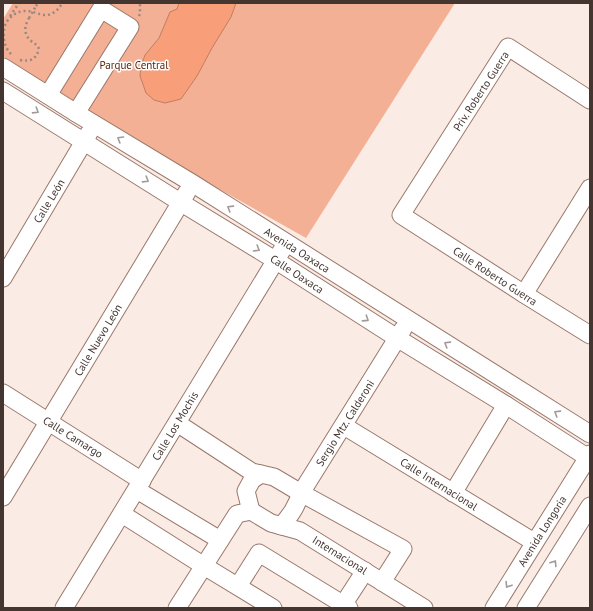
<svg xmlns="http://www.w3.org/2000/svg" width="593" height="611" font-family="'PT Sans',sans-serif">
  <rect width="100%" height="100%" fill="#fbebe5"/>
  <!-- green -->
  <polygon fill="#f4b094" points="13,3 455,3 306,238 155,153 3,56 3,19"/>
  <!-- water -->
  <polygon fill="#f89e79" stroke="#c27e63" points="179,3 236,3 231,17 212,48 197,76 181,99 165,103 154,100 146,93 140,76 141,66 145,55 159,38 170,12 177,9"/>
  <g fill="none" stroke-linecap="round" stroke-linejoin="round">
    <!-- minor casing -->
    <g stroke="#9a786a" stroke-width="19">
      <g id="minor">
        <polyline points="3,67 76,113 192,183 590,434"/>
        <polyline points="3,91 180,202 275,260 397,338 506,405 590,459"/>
        <polyline points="48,95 101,9 130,27 76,113"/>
        <polyline points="590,100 508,47 401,215 524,294 590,335"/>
        <polyline points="3,278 89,133"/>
        <polyline points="524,294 590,188"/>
        <polyline points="3,393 142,481"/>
        <polyline points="177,423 252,472 261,474"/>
        <polyline points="344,426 534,542"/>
        <polyline points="137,490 220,540"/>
        <polyline points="453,493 506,405"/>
        <polyline points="3,497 187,192"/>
        <polyline points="251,511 246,491 252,480 261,474 274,477 301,493 403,549 382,582"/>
        <polyline points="251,511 271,523 300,531 424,608"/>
        <polyline points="122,514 204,566 273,608"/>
        <path d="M281,526C291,515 296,507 301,493L403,329"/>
        <polyline points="238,586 259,553 349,608"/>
        <polyline points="64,608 282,250"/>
        <polyline points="177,608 237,514 251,511"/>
        <polyline points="341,608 365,571"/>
        <polyline points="494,608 590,454"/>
        <polyline points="526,608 590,506"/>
      </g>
    </g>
    <!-- path -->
    <g stroke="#978882" stroke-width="2.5" stroke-dasharray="2 3" stroke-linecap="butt">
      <polyline points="36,6 38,3"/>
      <polyline points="10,16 19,3"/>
      <polyline points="139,16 140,14 140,3"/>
      <path d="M11,54C5,48 3,40 4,31C4,20 16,10 27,11C34,11 41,16 48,15C55,13 59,9 62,3"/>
      <path d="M20,60C31,62 36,59 39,49C37,44 33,43 30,40C23,33 25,25 29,18"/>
    </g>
    <!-- minor -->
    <use href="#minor" stroke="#fff" stroke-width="17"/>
    <!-- path-bridge -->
    <polyline stroke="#978882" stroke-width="2.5" stroke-dasharray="2 3" stroke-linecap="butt" points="29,18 36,6"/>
  </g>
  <!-- one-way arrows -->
  <defs><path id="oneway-chevron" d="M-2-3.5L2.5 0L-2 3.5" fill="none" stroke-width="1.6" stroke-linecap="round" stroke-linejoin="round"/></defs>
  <g stroke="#a29a98">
    <use href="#oneway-chevron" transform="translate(36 111) rotate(32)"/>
    <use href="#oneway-chevron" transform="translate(120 139) rotate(-149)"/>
    <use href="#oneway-chevron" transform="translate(146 180) rotate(32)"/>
    <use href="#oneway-chevron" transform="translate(230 208) rotate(-148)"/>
    <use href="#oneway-chevron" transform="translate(257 249) rotate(31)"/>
    <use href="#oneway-chevron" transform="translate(366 319) rotate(33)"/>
    <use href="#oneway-chevron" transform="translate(447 344) rotate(-148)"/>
    <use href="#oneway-chevron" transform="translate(557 413) rotate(-148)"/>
    <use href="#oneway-chevron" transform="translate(554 563) rotate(-58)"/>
    <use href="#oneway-chevron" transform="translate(508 585) rotate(122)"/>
  </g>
  <g text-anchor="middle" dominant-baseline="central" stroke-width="3" stroke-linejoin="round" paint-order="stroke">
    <!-- park labels -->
    <g font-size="11" fill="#531c02" stroke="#fff">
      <text x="134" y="65">Parque Central</text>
    </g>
    <!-- street labels -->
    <g font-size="11" fill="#443530" stroke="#fff">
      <text transform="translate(481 91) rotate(-57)">Priv. Roberto Guerra</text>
      <text transform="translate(49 201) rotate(-59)">Calle León</text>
      <text transform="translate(297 250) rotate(32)">Avenida Oaxaca</text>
      <text transform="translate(297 274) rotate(33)">Calle Oaxaca</text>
      <text transform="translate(495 276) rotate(33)">Calle Roberto Guerra</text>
      <text transform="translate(98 340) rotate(-59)">Calle Nuevo León</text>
      <text transform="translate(345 423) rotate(-58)">Sergio Mtz. Calderoni</text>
      <text transform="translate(175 426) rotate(-59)">Calle Los Mochis</text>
      <text transform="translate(73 437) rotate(32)">Calle Camargo</text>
      <text transform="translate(439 484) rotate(32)">Calle Internacional</text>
      <text transform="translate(542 531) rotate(-58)">Avenida Longoria</text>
      <text transform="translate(340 555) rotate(32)">Internacional</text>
    </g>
  </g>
  <!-- border -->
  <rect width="593" height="611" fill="none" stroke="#443530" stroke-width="8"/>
</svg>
